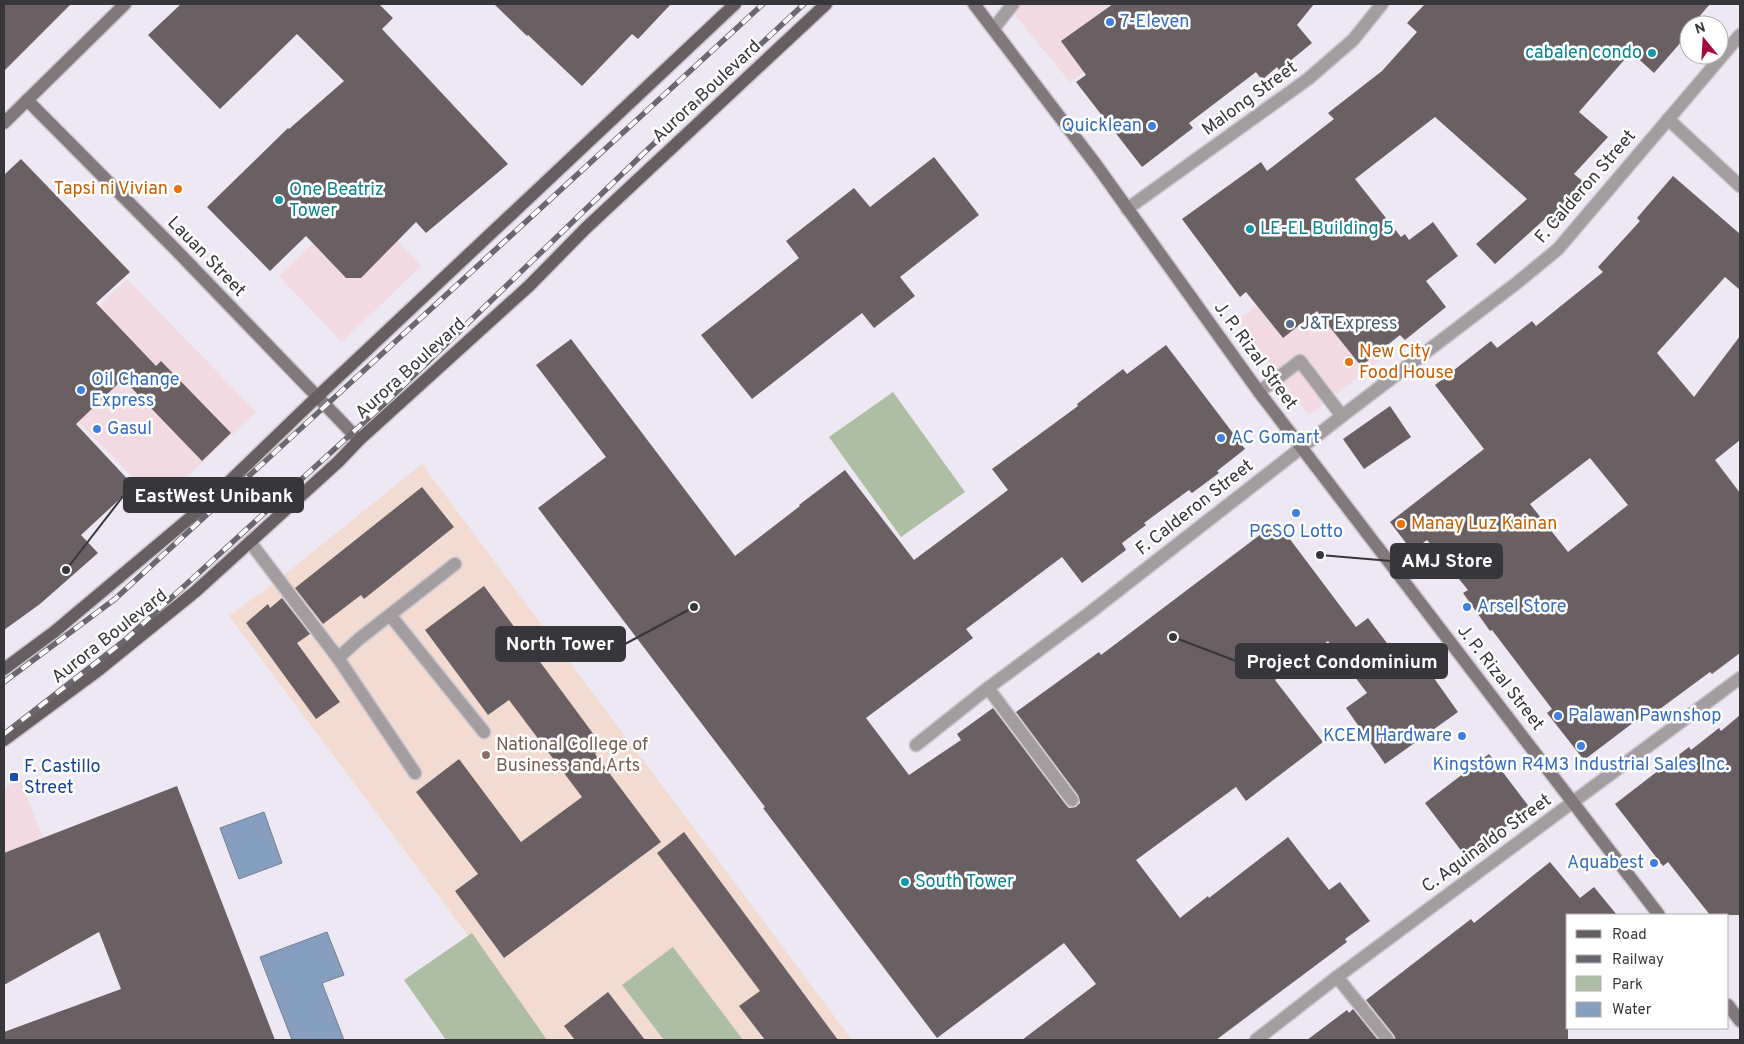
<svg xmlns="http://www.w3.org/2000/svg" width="1744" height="1044" font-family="Overpass,sans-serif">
  <rect width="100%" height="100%" fill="#ede8f3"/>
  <!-- commercial -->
  <g fill="#f3d9e1">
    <polygon points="1006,4 1173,4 1070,82"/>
    <polygon points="359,200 421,266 342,342 279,276"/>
    <polygon points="1316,259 1392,351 1309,415 1237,321"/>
    <polygon points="127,279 256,412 159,503 31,374"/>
    <polygon points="20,780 61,882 4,912 4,788"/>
  </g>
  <!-- education -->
  <polygon fill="#f3dbd1" points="422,464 852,1040 546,1040 229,616 278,580"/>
  <!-- green -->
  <g fill="#aebea2">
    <polygon points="893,392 965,492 901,537 829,437"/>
    <polygon points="472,933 547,1040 446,1040 404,980"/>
    <polygon points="673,947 743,1040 664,1040 622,985"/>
  </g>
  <!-- water -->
  <g fill="#879fbf" stroke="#6f8097">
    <polygon points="264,812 282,863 239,879 220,828"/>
    <polygon points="327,932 344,975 322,983 344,1040 292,1040 260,957"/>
  </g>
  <!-- building -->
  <g fill="#6a5f63" fill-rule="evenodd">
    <polygon points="4,4 71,4 4,71"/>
    <polygon points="181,4 379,4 393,18 382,29 508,164 426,233 416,222 361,278 346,278 306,236 270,271 207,207 288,128 289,129 344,81 297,34 220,109 148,35"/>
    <polygon points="494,4 671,4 638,39 632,34 582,86 528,35 527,36"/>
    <polygon points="1113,4 1314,4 1297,25 1312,43 1279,70 1277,67 1262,80 1256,72 1189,123 1193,128 1142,167 1076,82 1086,75 1061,41"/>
    <polygon points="1425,4 1710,4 1692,25 1689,25 1689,33 1654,73 1631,52 1579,112 1608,137 1574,174 1587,185 1553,223 1547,217 1495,264 1476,244 1527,199 1435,117 1355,179 1401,237 1405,234 1409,240 1433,222 1458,256 1426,281 1446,307 1405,340 1400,335 1361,366 1317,311 1283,338 1246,292 1240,297 1182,219 1261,162 1267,171 1334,119 1328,113 1382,71 1417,32 1407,23"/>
    <polygon points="934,157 979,215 900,277 915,296 874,328 862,313 752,399 701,335 799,258 786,241 854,188 870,207"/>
    <polygon points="21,159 130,272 96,303 156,366 161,361 231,433 202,461 123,379 76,424 134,486 81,535 98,553 40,604 4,630 4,175"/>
    <path d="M1673,176L1740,234V290L1725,277L1657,353L1694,397L1740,336V440L1715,460L1740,493V653L1712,674L1710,672L1649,717L1646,713L1584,760L1547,713L1552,709L1492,630L1490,631L1463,593L1468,590L1427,540L1412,551L1390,522L1484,449L1435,385L1491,341L1497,348L1532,321L1536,326L1603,272L1598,267L1640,221L1637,218ZM1590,458L1628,505L1568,552L1530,504Z"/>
    <polygon points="571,339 735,556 800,506 799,505 845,470 914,560 1008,490 992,469 1078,406 1077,404 1123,369 1127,374 1166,345 1245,449 1217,471 1219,473 1192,493 1189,490 1144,523 1146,525 1122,543 1126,550 1082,583 1062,557 966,629 973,638 866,718 909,775 961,740 957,734 993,708 1066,805 1069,808 1076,807 1080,803 1078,795 1016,712 1099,652 1101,655 1277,522 1356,627 1368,618 1405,667 1419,657 1458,712 1385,764 1346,708 1367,693 1328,641 1275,680 1323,742 1246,801 1236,787 1136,860 1180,918 1208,896 1209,898 1288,837 1329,890 1340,882 1370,921 1345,939 1347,942 1216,1040 1022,1040 1096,984 1064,943 937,1038 763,808 765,807 538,508 606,457 536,365"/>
    <polygon points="1390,406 1411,437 1364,469 1343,439"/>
    <polygon points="422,487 454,527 364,599 361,595 323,624 295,588"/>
    <polygon points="484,586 603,747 595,754 661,842 504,958 455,891 478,874 416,792 459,759 521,842 582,797 509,700 488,715 425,630"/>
    <polygon points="282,598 310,634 297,643 340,702 316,719 246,623 268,604 270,608"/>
    <polygon points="1740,715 1740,915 1710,915 1668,862 1663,866 1615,804 1689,747 1691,750 1719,728 1721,731"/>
    <polygon points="1489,754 1530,808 1466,857 1425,803"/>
    <polygon points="177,786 275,1040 4,1040 4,1032 121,989 99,932 4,985 4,853"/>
    <polygon points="684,832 838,1040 765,1040 739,1006 760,991 657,853"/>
    <polygon points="1550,862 1580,898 1594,887 1617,915 1568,915 1568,1040 1396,1040 1394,1035 1366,1000 1471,919 1474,923"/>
    <polygon points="608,992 645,1040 575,1040 564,1026"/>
    <polygon points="1353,1009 1378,1040 1307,1040 1347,1010 1349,1013"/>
  </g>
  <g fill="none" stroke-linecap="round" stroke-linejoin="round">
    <!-- lane casing -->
    <g stroke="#c9c4ce" stroke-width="15">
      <g id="lane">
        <polyline points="994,28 1013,4"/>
        <polyline points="1259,392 1300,361 1342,416"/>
        <polyline points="250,542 338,658 415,773"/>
        <polyline points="390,615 484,732"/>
        <polyline points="338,658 359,639 455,564"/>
        <polyline points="988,688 1072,800"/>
      </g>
    </g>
    <!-- street casing -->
    <g stroke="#c9c4ce" stroke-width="15">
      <g id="street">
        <polyline points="1668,119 1740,186"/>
        <polyline points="1127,209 1308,79 1353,40 1382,4"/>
        <polyline points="916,745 988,688 1092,611 1342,416 1518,282 1558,249 1740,35"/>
        <polyline points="1337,977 1388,1040"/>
        <polyline points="1256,1040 1337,977 1740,678"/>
      </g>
    </g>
    <!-- secondary casing -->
    <g stroke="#c9c4ce" stroke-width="15">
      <g id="secondary">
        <polyline points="974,4 1097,166 1259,392 1659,915"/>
        <polyline points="27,100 175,249 359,440"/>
        <polyline points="4,123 125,4"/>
        <polyline points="1728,1005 1740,1021"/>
      </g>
    </g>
    <!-- primary casing -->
    <g stroke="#c9c4ce" stroke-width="15">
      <g id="primary">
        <polyline points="4,669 54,632 203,507 318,396 735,4"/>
        <polyline points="4,740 96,672 196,591 338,462 359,440 529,286 586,228 826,4"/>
      </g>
    </g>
    <!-- lane -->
    <use href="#lane" stroke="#a39d9f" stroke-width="12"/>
    <!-- street -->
    <use href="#street" stroke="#a39d9f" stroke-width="12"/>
    <!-- secondary -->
    <use href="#secondary" stroke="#80787a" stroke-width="12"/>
    <!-- primary -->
    <use href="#primary" stroke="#675e61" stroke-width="12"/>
    <!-- rail casing -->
    <g stroke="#6a686e" stroke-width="5.5">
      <g id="rail">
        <polyline points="4,682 115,599 763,4"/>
        <polyline points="4,734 124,641 384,404 647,150 804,4"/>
      </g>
    </g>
    <!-- rail -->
    <use href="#rail" stroke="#fff" stroke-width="4" stroke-dasharray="11" stroke-linecap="butt"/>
  </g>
  <!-- markers -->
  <g fill="#3f7fe0" stroke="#fff" stroke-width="2">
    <circle cx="1110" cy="22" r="5"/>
    <circle cx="1152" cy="126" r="5"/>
    <circle cx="81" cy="390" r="5"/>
    <circle cx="97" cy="429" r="5"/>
    <circle cx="1221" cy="438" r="5"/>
    <circle cx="1296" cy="513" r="5"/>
    <circle cx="1467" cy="607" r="5"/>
    <circle cx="1558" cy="716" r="5"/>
    <circle cx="1462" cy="736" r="5"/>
    <circle cx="1581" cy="746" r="5"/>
    <circle cx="1654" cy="863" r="5"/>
  </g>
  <g fill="#0f9aa8" stroke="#fff" stroke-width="2">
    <circle cx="1652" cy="53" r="5"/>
    <circle cx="279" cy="200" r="5"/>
    <circle cx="1250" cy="229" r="5"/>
    <circle cx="905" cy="882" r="5"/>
  </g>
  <g fill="#e8710a" stroke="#fff" stroke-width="2">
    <circle cx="178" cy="189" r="5"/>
    <circle cx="1349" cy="362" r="5"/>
    <circle cx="1401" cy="524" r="5"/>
  </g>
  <circle fill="#5c6f8a" stroke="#fff" stroke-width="2" cx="1290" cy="324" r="5"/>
  <circle fill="#8d6e63" stroke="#fff" stroke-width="2" cx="486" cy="755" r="5"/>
  <rect fill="#1a4fb4" stroke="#fff" stroke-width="2" x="9" y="772" width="10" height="10" rx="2.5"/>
  <g text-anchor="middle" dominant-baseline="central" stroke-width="5" stroke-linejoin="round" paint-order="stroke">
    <!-- shop labels -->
    <g font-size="18" fill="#366cbe" stroke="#fff" text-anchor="start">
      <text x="1120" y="22">7-Eleven</text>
      <text x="1142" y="126" text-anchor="end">Quicklean</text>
      <text x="91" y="380">Oil Change<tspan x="91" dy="21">Express</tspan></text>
      <text x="107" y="429">Gasul</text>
      <text x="1231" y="438">AC Gomart</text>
      <text x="1296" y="532" text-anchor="middle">PCSO Lotto</text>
      <text x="1477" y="607">Arsel Store</text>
      <text x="1568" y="716">Palawan Pawnshop</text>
      <text x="1452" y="736" text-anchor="end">KCEM Hardware</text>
      <text x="1581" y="765" text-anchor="middle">Kingstown R4M3 Industrial Sales Inc.</text>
      <text x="1644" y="863" text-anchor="end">Aquabest</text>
    </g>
    <!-- culture labels -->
    <g font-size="18" fill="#0d838f" stroke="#fff" text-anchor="start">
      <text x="1642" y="53" text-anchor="end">cabalen condo</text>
      <text x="289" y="190">One Beatriz<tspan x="289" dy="21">Tower</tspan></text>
      <text x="1260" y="229">LE-EL Building 5</text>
      <text x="915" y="882">South Tower</text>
    </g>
    <!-- street labels -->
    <g font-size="18" fill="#37363a" stroke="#fff">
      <text transform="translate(707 92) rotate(-43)">Aurora Boulevard</text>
      <text transform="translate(1250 99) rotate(-36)">Malong Street</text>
      <text transform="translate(1586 187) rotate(-49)">F. Calderon Street</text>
      <text transform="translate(206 257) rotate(46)">Lauan Street</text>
      <text transform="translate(1255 356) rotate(54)">J. P. Rizal Street</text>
      <text transform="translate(411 369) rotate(-42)">Aurora Boulevard</text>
      <text transform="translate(1195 508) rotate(-38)">F. Calderon Street</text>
      <text transform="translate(110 637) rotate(-38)">Aurora Boulevard</text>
      <text transform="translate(1500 678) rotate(52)">J. P. Rizal Street</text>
      <text transform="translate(1487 844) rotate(-36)">C. Aguinaldo Street</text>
    </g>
    <!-- food labels -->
    <g font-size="18" fill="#c56008" stroke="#fff" text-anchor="start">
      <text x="168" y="189" text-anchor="end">Tapsi ni Vivian</text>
      <text x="1359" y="352">New City<tspan x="1359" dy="21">Food House</tspan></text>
      <text x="1411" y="524">Manay Luz Kainan</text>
    </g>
    <!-- service labels -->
    <g font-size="18" fill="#4e5e75" stroke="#fff" text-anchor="start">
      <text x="1300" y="324">J&amp;T Express</text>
    </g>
    <!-- education labels -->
    <g font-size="18" fill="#785e54" stroke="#fff" text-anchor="start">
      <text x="496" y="745">National College of<tspan x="496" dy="21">Business and Arts</tspan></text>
    </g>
    <!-- transit labels -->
    <g font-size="18" fill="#164399" stroke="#fff" text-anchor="start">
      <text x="24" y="767">F. Castillo<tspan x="24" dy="21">Street</tspan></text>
    </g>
  </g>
  <!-- callouts -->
  <path fill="none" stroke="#37363a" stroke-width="2" d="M66 570L124 495M1320 555L1391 561M694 607L625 644M1173 637L1236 661"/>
  <g fill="#37363a" stroke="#fff" stroke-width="2">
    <circle cx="66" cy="570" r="5"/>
    <circle cx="1320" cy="555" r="5"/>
    <circle cx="694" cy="607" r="5"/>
    <circle cx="1173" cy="637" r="5"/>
  </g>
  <g fill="#37363a" stroke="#37363a" stroke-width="2">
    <rect x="124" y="478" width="179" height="34" rx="5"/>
    <rect x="1391" y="544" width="111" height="34" rx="5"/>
    <rect x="496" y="627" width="129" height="34" rx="5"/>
    <rect x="1236" y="644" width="211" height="34" rx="5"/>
  </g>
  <g font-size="19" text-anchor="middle" font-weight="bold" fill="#fff">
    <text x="214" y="502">EastWest Unibank</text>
    <text x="1447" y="567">AMJ Store</text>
    <text x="560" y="650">North Tower</text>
    <text x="1342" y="668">Project Condominium</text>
  </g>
  <!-- border -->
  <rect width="1744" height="1044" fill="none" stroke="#37363a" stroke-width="10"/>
  <!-- legend -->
  <rect x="1566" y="914" width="162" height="115" fill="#ffffff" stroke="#afafb0"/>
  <rect x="1576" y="930" width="25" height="8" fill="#675e61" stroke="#afafb0"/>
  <text x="1612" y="939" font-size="15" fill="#37363a">Road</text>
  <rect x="1576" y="955" width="25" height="8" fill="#6a686e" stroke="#afafb0"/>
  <text x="1612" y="964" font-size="15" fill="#37363a">Railway</text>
  <rect x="1576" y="976" width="25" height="15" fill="#aebea2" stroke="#afafb0"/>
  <text x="1612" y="989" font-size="15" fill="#37363a">Park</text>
  <rect x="1576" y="1002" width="25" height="15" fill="#879fbf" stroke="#afafb0"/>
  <text x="1612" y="1014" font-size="15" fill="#37363a">Water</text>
  <!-- north arrow -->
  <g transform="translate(1704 40) rotate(342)"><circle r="24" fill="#ffffff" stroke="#afafb0"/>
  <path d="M0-4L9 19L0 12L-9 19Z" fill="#a4093e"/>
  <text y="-8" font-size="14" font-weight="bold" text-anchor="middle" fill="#37363a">N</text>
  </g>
</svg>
